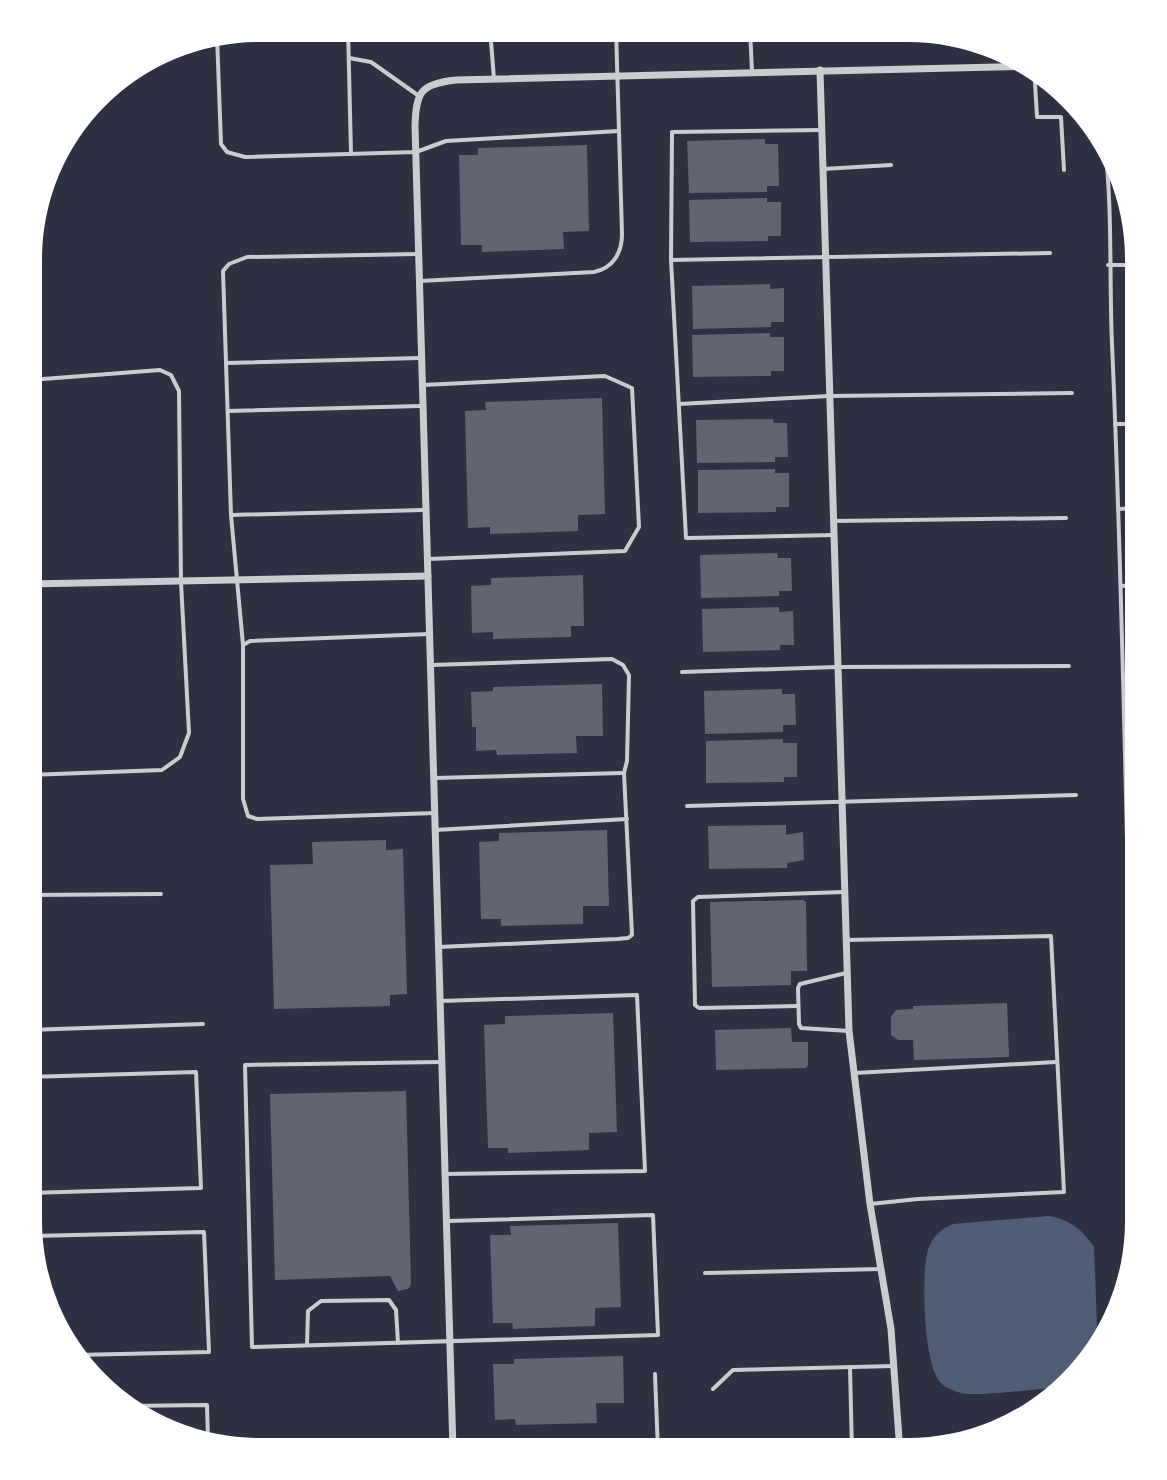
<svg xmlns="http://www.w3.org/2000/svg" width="1167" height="1480" font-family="Lato,sans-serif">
  <rect width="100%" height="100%" fill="#2d3142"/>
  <!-- water -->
  <path fill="#4f5d75" d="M1049,1216C1069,1219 1083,1230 1094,1247L1098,1351C1088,1361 1075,1379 1062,1385C1054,1389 980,1395 969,1394C960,1394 947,1389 941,1383C923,1365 921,1274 928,1250C932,1237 941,1229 953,1224Z"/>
  <!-- building -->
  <g fill="#626471">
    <polygon points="765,139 765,144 778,144 779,186 767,186 767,192 689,193 687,141"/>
    <polygon points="587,145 589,231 563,232 564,249 482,252 482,245 461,245 459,155 478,155 478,148"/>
    <polygon points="767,198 767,202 781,202 781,236 768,236 768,241 690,242 689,200"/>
    <polygon points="1123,203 1124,203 1135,243 1125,244"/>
    <polygon points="770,284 770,289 784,288 784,322 771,322 771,327 693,329 692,286"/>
    <polygon points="1139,284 1139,321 1127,321 1125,285"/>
    <polygon points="770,333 770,337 784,337 784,371 771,371 771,376 693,377 692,335"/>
    <polygon points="1128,363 1139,363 1139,400 1128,401"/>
    <polygon points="602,398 605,514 578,515 578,531 490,534 490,527 468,528 465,411 486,410 485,402"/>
    <polygon points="773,419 774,423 787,423 788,457 775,457 775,462 697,463 696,420"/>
    <polygon points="1139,442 1139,481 1131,482 1130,443"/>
    <polygon points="775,469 775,473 789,473 789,507 776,507 776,512 698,513 698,470"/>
    <polygon points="1133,522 1139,522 1139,559 1134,559"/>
    <polygon points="777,553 778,558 791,558 792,591 779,591 779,596 701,598 700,555"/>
    <polygon points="583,575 584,626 571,626 571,637 493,639 493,632 472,633 471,586 491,585 491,578"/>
    <rect x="1135" y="606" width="4" height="38"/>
    <polygon points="779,607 779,612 793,611 794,645 780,645 780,650 703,652 702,609"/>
    <polygon points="602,684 603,736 576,736 577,753 497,755 496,750 476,751 476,727 472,727 471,692 493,691 493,687"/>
    <polygon points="782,689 782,694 795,694 796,725 783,725 783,732 705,734 704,691"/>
    <polygon points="783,739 783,743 797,743 797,777 784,777 784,782 706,783 706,741"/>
    <polygon points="786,825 786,835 803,832 804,860 787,863 787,868 709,869 708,826"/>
    <polygon points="607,830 609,906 583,906 583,924 501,926 501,919 481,919 479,842 499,841 499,833"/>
    <polygon points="386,840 386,850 403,849 407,994 390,995 390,1006 274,1009 270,865 313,864 312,842"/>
    <polygon points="803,900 806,902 807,971 791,971 791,985 712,987 710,902"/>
    <polygon points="1007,1003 1009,1057 914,1060 913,1040 898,1040 891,1035 891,1017 896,1010 913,1009 913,1006"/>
    <polygon points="613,1013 617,1132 589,1133 589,1150 508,1153 508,1148 488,1148 484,1025 505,1024 505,1016"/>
    <polygon points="791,1028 792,1042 808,1042 808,1065 806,1068 716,1070 715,1030"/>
    <polygon points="406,1091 411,1284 408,1289 398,1291 390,1276 275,1280 270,1094"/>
    <polygon points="618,1223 621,1307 595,1308 595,1326 513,1329 512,1323 493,1323 490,1235 511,1235 510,1226"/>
    <polygon points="623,1356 624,1403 596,1403 597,1423 516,1425 515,1419 495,1420 493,1364 514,1364 514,1359"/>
  </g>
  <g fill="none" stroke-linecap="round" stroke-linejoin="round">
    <!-- service -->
    <g stroke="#caccd0" stroke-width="4">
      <polyline points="348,28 351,154"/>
      <polyline points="490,29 494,79"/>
      <polyline points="750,29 752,72"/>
      <polyline points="217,35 221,144 227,152 245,157 416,152 446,141 619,131"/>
      <polyline points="349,58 371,62 419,96"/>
      <polyline points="1034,66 1037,117 1061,117 1064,170"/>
      <polyline points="822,130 672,132 671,260 1050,253"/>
      <path d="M1104,139C1113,206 1109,276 1112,344C1120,524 1124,704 1128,884L1130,916H1139"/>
      <polyline points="823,169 891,165"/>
      <polyline points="671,260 686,538 834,535"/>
      <polyline points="1108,265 1139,265"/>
      <path d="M420,281L594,272C613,268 622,253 622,234L616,29"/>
      <polyline points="226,363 420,358"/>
      <polyline points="423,385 605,376 632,388 639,527 625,551 428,559"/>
      <polyline points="679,404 830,396 1072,393"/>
      <polyline points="228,411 421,406"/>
      <polyline points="1115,424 1139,424"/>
      <polyline points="1118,509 1139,508"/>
      <polyline points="231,515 424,510"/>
      <polyline points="833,521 1066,518"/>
      <polyline points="1121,586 1139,585"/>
      <polyline points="430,634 250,641 243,645 243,799 248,816 257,819 435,813"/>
      <polyline points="243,645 231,515 223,271 229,264 247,257 419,254"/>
      <polyline points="431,665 612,659 623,665 629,675 627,761 624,773 632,935 628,938 617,939 439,947"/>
      <polyline points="682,672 837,667 1069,666"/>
      <polyline points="1125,750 1139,749"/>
      <polyline points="29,775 162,770 180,757 189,733 181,582 179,391 171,375 160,370 30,380"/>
      <polyline points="434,778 623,773"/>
      <polyline points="687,806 1076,795"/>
      <polyline points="435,830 627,819"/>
      <polyline points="29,895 161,894"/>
      <polyline points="1130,916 1138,1220"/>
      <polyline points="845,940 1051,936 1064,1192 918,1199 870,1204"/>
      <polyline points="846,973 800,984 798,988 799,1024 801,1028 849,1031"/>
      <polyline points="440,1001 637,995 645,1171 445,1174"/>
      <polyline points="798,1006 699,1008 695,1005 693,901 698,897 844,892"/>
      <polyline points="28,1030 203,1024"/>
      <polyline points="442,1062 245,1065 252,1347 658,1335 653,1215 448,1221"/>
      <polyline points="855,1073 1056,1062"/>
      <polyline points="28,1193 201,1188 196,1072 28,1077"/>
      <polyline points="32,1236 204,1232 209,1352 76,1355"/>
      <polyline points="705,1273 880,1269"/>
      <polyline points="307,1345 308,1311 321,1301 389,1300 396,1310 398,1343"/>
      <polyline points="850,1367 852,1452"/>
      <polyline points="655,1374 658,1452"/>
      <polyline points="713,1389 733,1370 894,1366"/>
      <polyline points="124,1406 207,1405 208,1440"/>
      <polyline points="453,1448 658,1441"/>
      <polyline points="717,1452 722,1447 741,1452"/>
    </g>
    <!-- minor -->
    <g stroke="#caccd0" stroke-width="7">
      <polyline points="820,70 849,1031 870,1204 891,1329 900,1452"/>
      <polyline points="29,584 428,576"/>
      <path d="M453,1451L415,126C416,91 421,84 456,80L1035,66"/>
    </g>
  </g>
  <!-- crop -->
  <path d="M0 0H1167V1480H0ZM259 42H908A217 217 0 0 1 1125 259V1221A217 217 0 0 1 908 1438H259A217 217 0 0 1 42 1221V259A217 217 0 0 1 259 42Z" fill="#fff" fill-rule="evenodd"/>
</svg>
